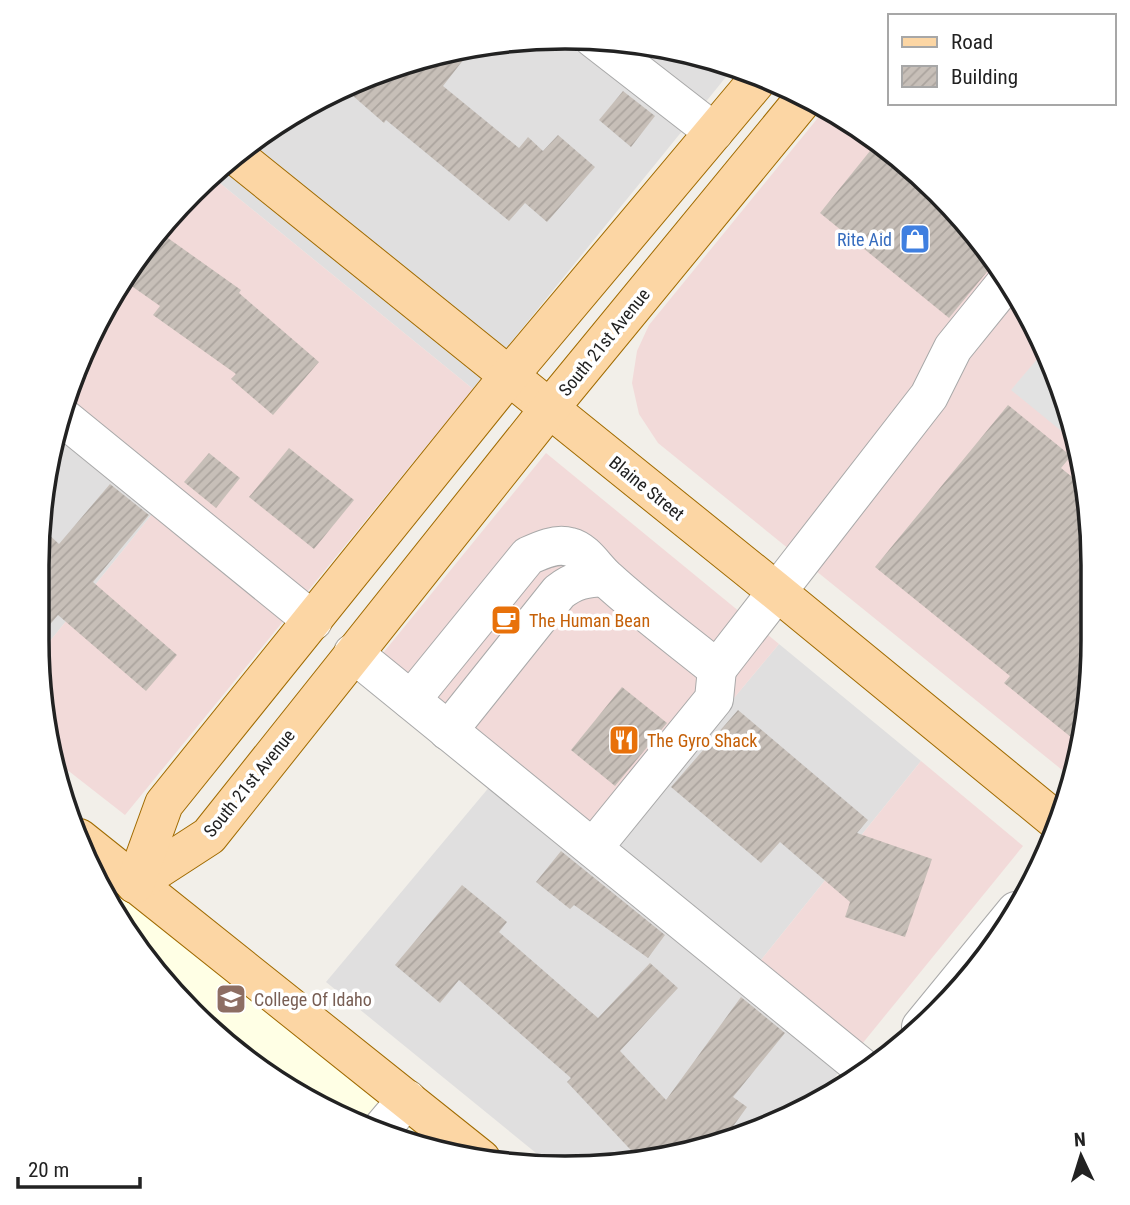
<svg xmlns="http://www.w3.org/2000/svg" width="1130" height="1205" font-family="'Roboto Condensed',sans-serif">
  <defs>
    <pattern id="building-hatch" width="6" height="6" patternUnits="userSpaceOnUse" patternTransform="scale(1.75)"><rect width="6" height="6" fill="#c7bfb8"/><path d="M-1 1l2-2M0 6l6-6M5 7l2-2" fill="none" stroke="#aba49e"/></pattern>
  </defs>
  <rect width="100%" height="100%" fill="#f2efe9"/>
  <!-- residential -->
  <g fill="#e0dfdf">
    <polygon points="599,38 701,55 734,67 473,389 210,175 216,168 301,108 395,65 496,41"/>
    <polygon points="55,428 157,508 38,656 37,640"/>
    <polygon points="779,644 921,761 761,960 862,1044 812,1105 735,1140 634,1164 552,1166 326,982 511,761 614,841"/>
  </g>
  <!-- commercial -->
  <g fill="#f2dad9">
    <polygon points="826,108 886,146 962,216 1022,301 1065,395 1089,496 1083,743 1072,778 658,443 639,414 632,383 637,351 649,325"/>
    <polygon points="210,175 473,389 125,815 52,758 47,743 38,656 157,508 56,426 91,332 146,244"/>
    <polygon points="546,453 779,644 614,842 379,658"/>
    <polygon points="921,761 1023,846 862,1044 761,960"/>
  </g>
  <!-- education -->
  <polygon fill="#ffffe5" points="79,838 481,1159 428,1150 331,1114 217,1037 146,961 91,873"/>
  <!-- parking -->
  <polygon fill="#e2e2e2" points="1045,350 1065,395 1076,443 1011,390"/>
  <!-- building -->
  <g fill="url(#building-hatch)">
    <polygon points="474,46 443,86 519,148 528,137 543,151 558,135 595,167 547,222 525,203 509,221 386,120 384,123 344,88 395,65"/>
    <polygon points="623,91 655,116 631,147 599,120"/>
    <polygon points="878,141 962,216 995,262 949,318 820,213"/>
    <polygon points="158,231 241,290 239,293 319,362 273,415 231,379 236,374 153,315 160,306 123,280 146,244"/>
    <polygon points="1008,405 1071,456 1061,468 1087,489 1089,496 1082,746 1004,683 1010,676 875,567"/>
    <polygon points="289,448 354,500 314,549 249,497"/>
    <polygon points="209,453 240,478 216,508 184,482"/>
    <polygon points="110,484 149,515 93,582 177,655 146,691 58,615 37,640 46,532 59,544"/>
    <polygon points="622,687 667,723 615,786 571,750"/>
    <polygon points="738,710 868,820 857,833 932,859 905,937 845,917 850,902 780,842 761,863 671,787"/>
    <polygon points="561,851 665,935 648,958 574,905 570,909 536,882"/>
    <polygon points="462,885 507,922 499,932 598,1018 650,963 678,988 620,1051 666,1100 741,997 785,1033 733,1097 747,1107 721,1143 642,1162 567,1082 571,1078 459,980 440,1003 395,965"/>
  </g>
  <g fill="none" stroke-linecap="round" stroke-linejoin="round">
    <!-- minor casing -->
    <g stroke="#a9a9a9" stroke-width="40">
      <g id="minor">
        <polyline points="593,38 714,132"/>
        <polyline points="60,415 313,621"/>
        <polyline points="353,653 865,1070"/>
        <path d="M411,700L528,556C541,550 556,543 570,547C586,551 595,569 607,579C642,611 680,639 717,669L929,396L953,348L1008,280"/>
        <path d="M448,731L559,592C574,580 586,578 604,577"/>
        <polyline points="593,848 714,699 717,669"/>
        <polyline points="921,1027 1016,911"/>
        <polyline points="379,1132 407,1099"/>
      </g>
    </g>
    <!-- major casing -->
    <g stroke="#a06b00" stroke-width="40">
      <g id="major">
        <polyline points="235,155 776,591 1059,823"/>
        <polyline points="79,838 481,1159"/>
        <polyline points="135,884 209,836 549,409 806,96"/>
        <polyline points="135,884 164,804 508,377 760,77"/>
      </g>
    </g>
    <!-- minor -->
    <use href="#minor" stroke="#fff" stroke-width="38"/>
    <!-- major -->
    <use href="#major" stroke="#fcd6a4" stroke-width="38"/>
  </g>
  <!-- icons -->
  <defs>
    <g id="shop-square" transform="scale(1.575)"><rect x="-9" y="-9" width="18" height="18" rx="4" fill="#3f7fe0" stroke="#fff"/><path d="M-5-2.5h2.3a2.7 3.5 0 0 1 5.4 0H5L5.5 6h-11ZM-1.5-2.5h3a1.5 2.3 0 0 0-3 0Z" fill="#fff"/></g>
    <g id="cafe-square" transform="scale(1.575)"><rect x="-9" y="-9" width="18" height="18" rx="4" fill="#e8710a" stroke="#fff"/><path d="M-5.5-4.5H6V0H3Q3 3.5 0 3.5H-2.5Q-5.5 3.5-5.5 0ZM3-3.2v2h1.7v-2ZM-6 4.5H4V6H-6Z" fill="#fff"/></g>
    <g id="restaurant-square" transform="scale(1.575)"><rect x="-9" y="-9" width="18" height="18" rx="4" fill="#e8710a" stroke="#fff"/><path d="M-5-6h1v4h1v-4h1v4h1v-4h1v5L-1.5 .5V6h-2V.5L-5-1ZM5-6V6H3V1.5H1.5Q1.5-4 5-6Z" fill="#fff"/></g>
    <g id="university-square" transform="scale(1.575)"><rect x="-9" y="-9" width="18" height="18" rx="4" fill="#8d6e63" stroke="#fff"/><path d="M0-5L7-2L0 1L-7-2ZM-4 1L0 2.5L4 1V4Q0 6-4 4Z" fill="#fff"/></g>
  </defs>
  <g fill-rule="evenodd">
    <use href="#shop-square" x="915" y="239"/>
    <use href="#cafe-square" x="506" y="620"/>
    <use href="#restaurant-square" x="624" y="740"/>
    <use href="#university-square" x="231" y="999"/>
  </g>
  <g text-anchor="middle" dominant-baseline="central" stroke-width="7" stroke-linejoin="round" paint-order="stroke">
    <!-- shop labels -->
    <g font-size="18" fill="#366cbe" stroke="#fff" text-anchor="end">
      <text x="892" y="239">Rite Aid</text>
    </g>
    <!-- street labels -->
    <g font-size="18" fill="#222" stroke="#fff">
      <text transform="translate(604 342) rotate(-51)">South 21st Avenue</text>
      <text transform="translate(647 488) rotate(39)">Blaine Street</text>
      <text transform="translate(249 783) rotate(-51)">South 21st Avenue</text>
    </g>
    <!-- food labels -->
    <g font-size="18" fill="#c56008" stroke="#fff" text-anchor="start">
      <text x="529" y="620">The Human Bean</text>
      <text x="647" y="740">The Gyro Shack</text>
    </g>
    <!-- education labels -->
    <g font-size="18" fill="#785e54" stroke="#fff" text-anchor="start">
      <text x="254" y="999">College Of Idaho</text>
    </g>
  </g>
  <!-- crop -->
  <path d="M0 0H1130V1205H0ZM565 49H565A516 516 0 0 1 1081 565V640A516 516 0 0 1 565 1156H565A516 516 0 0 1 49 640V565A516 516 0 0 1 565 49Z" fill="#fff" fill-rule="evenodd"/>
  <path fill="none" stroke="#222" stroke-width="3.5" d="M565 49H565A516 516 0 0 1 1081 565V640A516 516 0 0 1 565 1156H565A516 516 0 0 1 49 640V565A516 516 0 0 1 565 49Z"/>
  <!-- legend -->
  <rect x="888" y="14" width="228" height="91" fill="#ffffff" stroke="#a7a7a7" stroke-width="2"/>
  <rect x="902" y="37" width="35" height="10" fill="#fcd6a4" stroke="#a7a7a7" stroke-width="2"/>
  <text x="951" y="49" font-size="21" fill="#222222">Road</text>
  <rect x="902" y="66" width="35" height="21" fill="url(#building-hatch)" stroke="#a7a7a7" stroke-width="2"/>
  <text x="951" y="84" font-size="21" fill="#222222">Building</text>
  <!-- north arrow -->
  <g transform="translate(1081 1156) rotate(356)" stroke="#ffffff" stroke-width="5" paint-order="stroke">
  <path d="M0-5L12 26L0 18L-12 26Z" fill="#222222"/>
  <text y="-10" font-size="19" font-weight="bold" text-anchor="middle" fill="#222222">N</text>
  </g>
  <!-- scale -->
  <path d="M18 1177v10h122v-10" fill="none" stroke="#222222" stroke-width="3.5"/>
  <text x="28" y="1177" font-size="21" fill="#222222" stroke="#ffffff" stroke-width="5" paint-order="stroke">20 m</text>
</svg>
